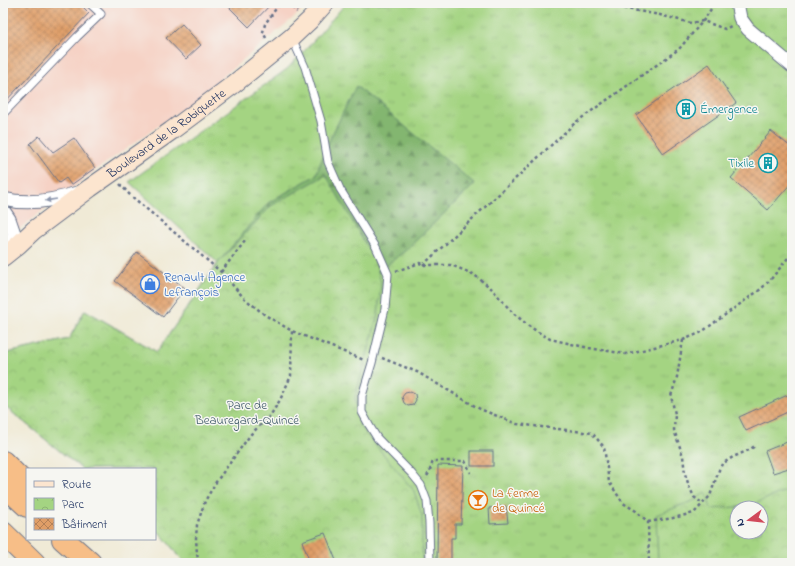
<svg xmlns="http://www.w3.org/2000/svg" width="795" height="566" font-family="'Indie Flower',sans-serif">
  <defs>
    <pattern id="grass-tufts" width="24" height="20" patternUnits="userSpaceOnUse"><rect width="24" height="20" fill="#a4d482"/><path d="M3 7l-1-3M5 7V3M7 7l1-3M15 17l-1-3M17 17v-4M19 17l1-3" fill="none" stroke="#8db673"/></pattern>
    <pattern id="forest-firs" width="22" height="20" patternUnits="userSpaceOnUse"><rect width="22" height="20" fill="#83b670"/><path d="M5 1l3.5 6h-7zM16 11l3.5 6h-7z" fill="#6a945f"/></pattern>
    <pattern id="park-crowns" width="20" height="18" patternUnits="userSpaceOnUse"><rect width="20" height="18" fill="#a4d482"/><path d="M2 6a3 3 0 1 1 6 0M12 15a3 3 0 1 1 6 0" fill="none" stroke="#8db673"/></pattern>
    <pattern id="building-cross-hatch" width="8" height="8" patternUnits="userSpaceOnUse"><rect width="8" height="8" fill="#e09e67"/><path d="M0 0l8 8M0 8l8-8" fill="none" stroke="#b58158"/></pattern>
  </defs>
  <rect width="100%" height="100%" fill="#f6f6f2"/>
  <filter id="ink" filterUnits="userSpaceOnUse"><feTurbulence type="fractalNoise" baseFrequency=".025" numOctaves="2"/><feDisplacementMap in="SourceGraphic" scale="8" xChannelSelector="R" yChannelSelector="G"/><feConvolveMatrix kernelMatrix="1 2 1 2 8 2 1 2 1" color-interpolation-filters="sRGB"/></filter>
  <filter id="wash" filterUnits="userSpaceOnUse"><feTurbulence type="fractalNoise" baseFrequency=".012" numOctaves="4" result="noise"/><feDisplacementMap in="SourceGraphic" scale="16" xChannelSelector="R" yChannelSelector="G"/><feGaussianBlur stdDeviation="0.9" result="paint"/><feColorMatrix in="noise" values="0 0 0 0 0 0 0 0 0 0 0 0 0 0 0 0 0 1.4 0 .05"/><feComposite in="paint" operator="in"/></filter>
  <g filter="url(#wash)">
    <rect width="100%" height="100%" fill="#f0ead6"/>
    <!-- built -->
    <polygon fill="#f6d2c5" points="3,3 308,3 299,13 191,103 96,170 3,241"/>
    <!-- grass -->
    <path fill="url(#grass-tufts)" stroke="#608270" fill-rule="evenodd" d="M346,3H789L792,7V563H185L160,533L155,529V469H82L3,405V354L69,339L85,310L157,352L218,263L129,182L287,69L308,47ZM737,508H761V532H737Z"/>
    <!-- forest -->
    <polygon fill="url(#forest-firs)" stroke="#4f7267" points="356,86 475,184 405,251 392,261 155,469 157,352 218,263 268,203 316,175 328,143"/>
    <!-- park -->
    <g fill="url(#park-crowns)" stroke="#608270" fill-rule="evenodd">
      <polygon points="326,175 375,261 381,282 378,315 355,398 360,426 414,491 422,516 422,563 185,563 160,533 155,529 155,469 82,469 3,405 3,354 69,339 85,310 157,352 218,263 271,206"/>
      <path d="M792,488V563H658L656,515L695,500L706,492L711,509L749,506ZM737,508H761V532H737Z"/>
    </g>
    <g id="blocks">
      <!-- building -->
      <g fill="url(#building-cross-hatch)">
        <polygon points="3,3 79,3 89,13 3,104"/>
        <polygon points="225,3 272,3 249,27"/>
        <polygon points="182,24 201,45 186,59 166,38"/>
        <polygon points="709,64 736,103 663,154 636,115"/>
        <polygon points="771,131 792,148 792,182 768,210 731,178"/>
        <polygon points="39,136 53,152 74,138 95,168 71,185 66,178 59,183 30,144"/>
        <polygon points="137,252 185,288 163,317 115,281"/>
        <polygon points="410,392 415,394 416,400 413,405 408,406 404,403 402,397 405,393"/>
        <polygon points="792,393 792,410 746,431 739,417"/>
        <polygon points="792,440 792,467 773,473 765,451"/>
        <rect x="471" y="451" width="22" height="15"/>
        <polygon points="438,465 463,466 461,524 455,524 455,538 451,538 451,563 437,563"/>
        <polygon points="506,506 508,523 490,524 489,508"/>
        <polygon points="325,533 337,563 310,563 302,541"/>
      </g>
    </g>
  </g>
  <g filter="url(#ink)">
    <use href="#blocks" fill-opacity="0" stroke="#667088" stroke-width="1"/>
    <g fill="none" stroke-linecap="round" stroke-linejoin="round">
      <!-- lane casing -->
      <g stroke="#667088" stroke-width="9">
        <g id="lane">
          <polyline points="292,38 305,67 321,121 328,162 340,189 376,247 388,274 385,309 372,363 362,396 362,412 369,425 377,438 412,474 421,485 427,501 429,523 430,563"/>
          <polyline points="3,114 77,37 101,14 89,3"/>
        </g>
      </g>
      <!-- street casing -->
      <g stroke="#667088" stroke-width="15">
        <g id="street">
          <polyline points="739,3 738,8 740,18 748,29 792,66"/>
          <path d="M3,199C28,205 53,201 77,193"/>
          <polyline points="3,210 9,219 18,245"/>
          <polyline points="3,240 18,245"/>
        </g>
      </g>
      <!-- secondary casing -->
      <g stroke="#667088" stroke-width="20">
        <g id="secondary">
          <path id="s1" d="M3,257L18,245L34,230L90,188L171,131L234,84L292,37L310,20L325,3"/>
        </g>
      </g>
      <!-- highway casing -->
      <g stroke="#667088" stroke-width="24">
        <g id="highway">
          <polyline points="3,462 27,486"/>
          <polyline points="3,484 27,506"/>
          <polyline points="3,533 34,563"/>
          <polyline points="63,539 90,563"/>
        </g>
      </g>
      <!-- path -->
      <g stroke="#667088" stroke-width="2.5" stroke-dasharray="3 3" stroke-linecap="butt">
        <polyline points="288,3 297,12"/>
        <polyline points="594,3 660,15 691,23 703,21 725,29 731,26"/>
        <polyline points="266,38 263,32 265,24 280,3"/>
        <polyline points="120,184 129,194 221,272 244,298 265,315 292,331 364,360"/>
        <polyline points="423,265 576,122 679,49 703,21 715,3"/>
        <polyline points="396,271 420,263 423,265 451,265 473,274 491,288 512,312 530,327 550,339 589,348 626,354 683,340 700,333 761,289 771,279 792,253"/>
        <polyline points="221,272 245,241"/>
        <polyline points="683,340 677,377 671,396 675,414 674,430 683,456 685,474 689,486 694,497 702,503"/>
        <polyline points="382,358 417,372 480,409 517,424 592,433 604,447 609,482 623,503 636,511 648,522 649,563"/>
        <polyline points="427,476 429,473 433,461 465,461 471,473"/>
        <polyline points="648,522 673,518 694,513 710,496 719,470 722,464 733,457 749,450 755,446"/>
        <polyline points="199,563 197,554 196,538 197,525 205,501 216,482 251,434 270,416 280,400 291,376 292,331"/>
      </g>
      <!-- lane -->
      <use href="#lane" stroke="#fff" stroke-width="7"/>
      <!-- street -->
      <use href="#street" stroke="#fff" stroke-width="13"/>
      <!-- secondary -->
      <use href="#secondary" stroke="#fce5cf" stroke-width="18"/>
      <!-- highway -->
      <use href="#highway" stroke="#f7be87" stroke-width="22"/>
    </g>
    <!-- one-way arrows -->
    <defs><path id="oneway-solid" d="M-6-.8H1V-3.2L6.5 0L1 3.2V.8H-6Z"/></defs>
    <use fill="#8d97ae" href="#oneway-solid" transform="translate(51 200) rotate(171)"/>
  </g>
  <!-- icons -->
  <defs>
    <g id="building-ring" transform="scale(1)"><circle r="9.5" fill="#f6f6f2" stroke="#0f9aa8" stroke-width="1.5"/><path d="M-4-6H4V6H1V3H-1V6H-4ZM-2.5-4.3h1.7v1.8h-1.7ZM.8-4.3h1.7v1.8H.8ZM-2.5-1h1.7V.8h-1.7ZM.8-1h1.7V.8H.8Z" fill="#0f9aa8"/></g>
    <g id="shop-ring" transform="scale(1)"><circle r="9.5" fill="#f6f6f2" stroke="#3f7fe0" stroke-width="1.5"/><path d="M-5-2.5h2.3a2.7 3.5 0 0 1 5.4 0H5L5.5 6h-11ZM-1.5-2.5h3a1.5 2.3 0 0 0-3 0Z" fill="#3f7fe0"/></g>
    <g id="bar-ring" transform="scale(1)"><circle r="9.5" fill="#f6f6f2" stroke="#e8710a" stroke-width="1.5"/><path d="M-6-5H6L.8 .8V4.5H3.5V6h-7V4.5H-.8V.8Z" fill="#e8710a"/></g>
  </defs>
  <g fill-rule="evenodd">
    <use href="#building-ring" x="686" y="109"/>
    <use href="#building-ring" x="768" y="163"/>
    <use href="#shop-ring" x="150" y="284"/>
    <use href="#bar-ring" x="478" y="500"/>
  </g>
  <g text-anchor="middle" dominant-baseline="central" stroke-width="3" stroke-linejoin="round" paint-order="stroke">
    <!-- culture labels -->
    <g font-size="13" fill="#0d838f" stroke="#f6f6f2" text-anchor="start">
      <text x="700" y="109">Émergence</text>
      <text x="754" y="163" text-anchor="end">Tixile</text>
    </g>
    <!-- street labels -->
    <g font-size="13" fill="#1b2f5e" stroke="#f6f6f2">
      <text stroke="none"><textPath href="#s1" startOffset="205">Boulevard de la Robiquette</textPath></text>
    </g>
    <!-- shop labels -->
    <g font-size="13" fill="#366cbe" stroke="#f6f6f2" text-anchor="start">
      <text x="164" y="277">Renault Agence<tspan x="164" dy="15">Lefrançois</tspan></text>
    </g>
    <!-- park labels -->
    <g font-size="13" fill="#3d5867" stroke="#f6f6f2">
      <text x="247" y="405">Parc de<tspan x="247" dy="15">Beauregard-Quincé</tspan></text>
    </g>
    <!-- food labels -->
    <g font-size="13" fill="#c56008" stroke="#f6f6f2" text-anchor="start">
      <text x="492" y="493">La ferme<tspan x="492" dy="15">de Quincé</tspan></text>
    </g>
  </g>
  <!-- margin -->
  <rect width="795" height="566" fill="none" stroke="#f6f6f2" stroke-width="16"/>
  <!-- legend -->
  <rect x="26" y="468" width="130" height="72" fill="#f6f6f2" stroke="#9ea6b7"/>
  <rect x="34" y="481" width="20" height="6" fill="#fce5cf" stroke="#9ea6b7"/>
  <text x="62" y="488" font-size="12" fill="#1b2f5e">Route</text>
  <rect x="34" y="498" width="20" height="12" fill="url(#park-crowns)" stroke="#9ea6b7"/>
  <text x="62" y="508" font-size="12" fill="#1b2f5e">Parc</text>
  <rect x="34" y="518" width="20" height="12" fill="url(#building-cross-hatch)" stroke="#9ea6b7"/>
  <text x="62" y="528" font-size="12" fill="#1b2f5e">Bâtiment</text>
  <!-- north arrow -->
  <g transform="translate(749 520) rotate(255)"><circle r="19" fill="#f6f6f2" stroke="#9ea6b7"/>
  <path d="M0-3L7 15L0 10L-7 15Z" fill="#d1495b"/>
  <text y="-6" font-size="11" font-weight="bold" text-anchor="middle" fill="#1b2f5e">N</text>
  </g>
</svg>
